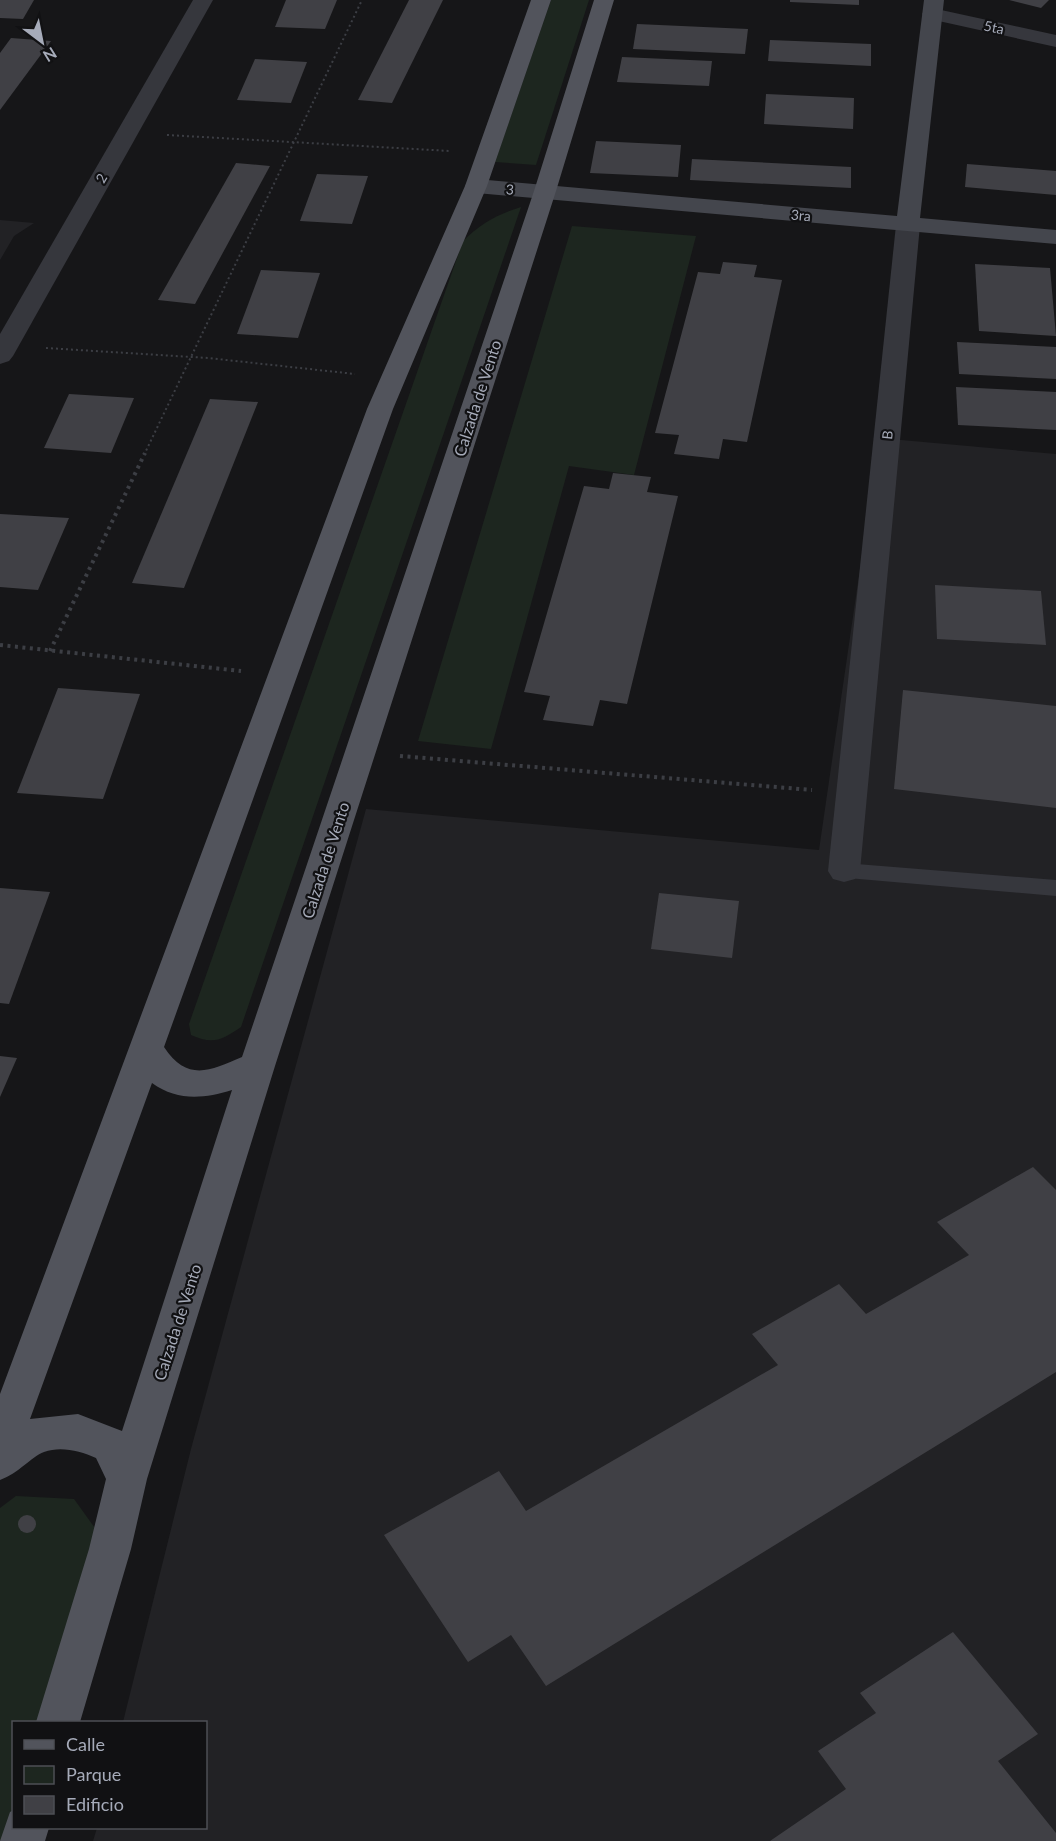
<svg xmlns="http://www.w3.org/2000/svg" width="1056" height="1841" font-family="Lato,sans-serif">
  <rect width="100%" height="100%" fill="#161618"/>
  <!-- built -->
  <g fill="#222225">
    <polygon points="0,220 34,223 14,236 0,260"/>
    <polygon points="879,438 1056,454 1056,1841 93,1841 97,1828 206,1828 206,1722 123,1722 191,1449 366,809 819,850"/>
  </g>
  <!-- green -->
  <g fill="#1d261f">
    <polygon points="551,0 589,0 536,165 495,162"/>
    <path d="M521,207L241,1027C222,1040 213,1045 191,1035L189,1024L463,241C480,224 498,214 521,207Z"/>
    <polygon points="572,226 696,236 634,475 569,466 491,749 418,741"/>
    <polygon points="16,1496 74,1499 110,1549 58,1722 14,1722 14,1828 26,1828 22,1841 0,1841 0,1508"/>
  </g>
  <!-- building -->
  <g fill="#404045">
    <polygon points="0,0 34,0 23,19 0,18"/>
    <polygon points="286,0 337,0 325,29 275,27"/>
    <polygon points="409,0 443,0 392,103 358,100"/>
    <polygon points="790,0 859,0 859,5 790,2"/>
    <polygon points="1009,0 1049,0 1041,8"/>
    <polygon points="637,24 748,29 745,54 633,49"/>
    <polygon points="11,38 51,41 0,110 0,53"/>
    <polygon points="770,40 871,44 871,66 768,61"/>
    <polygon points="622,57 712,61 709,86 617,82"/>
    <polygon points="255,59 307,62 291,103 237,100"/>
    <polygon points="766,94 854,98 853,129 764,124"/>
    <polygon points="596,141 681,145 678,177 590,173"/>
    <polygon points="692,159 851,167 851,188 690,180"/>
    <polygon points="236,163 270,166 195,304 158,300"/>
    <polygon points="967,164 1056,171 1056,195 965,187"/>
    <polygon points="317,174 368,176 352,224 300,221"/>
    <polygon points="723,262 757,265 754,277 782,280 747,442 723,439 719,459 674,454 679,435 655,433 698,272 720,274"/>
    <polygon points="975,264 1050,268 1056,336 979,331"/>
    <polygon points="261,270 320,273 298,338 237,334"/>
    <polygon points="957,342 1056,347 1056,379 959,374"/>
    <polygon points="956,387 1056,392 1056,430 958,425"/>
    <polygon points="69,394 134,398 111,453 44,448"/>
    <polygon points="210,399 258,402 184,588 132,583"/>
    <polygon points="613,473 651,477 647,492 678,496 627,704 600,700 593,726 543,720 550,696 524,692 584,486 609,489"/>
    <polygon points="0,514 69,518 38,590 0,587"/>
    <polygon points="935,585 1041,591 1046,645 937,639"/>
    <polygon points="58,688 140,694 103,799 17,793"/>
    <polygon points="903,690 1056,706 1056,808 894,789"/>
    <polygon points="0,888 50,892 9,1004 0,1003"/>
    <polygon points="659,893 739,901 732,958 651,949"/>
    <polygon points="0,1056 17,1058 0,1097"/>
    <polygon points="1033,1167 1056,1190 1056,1372 546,1686 511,1635 468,1662 384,1535 499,1471 526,1511 778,1365 752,1334 839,1284 866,1314 969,1255 937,1222"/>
    <circle cx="27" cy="1524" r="9"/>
    <polygon points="953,1632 1038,1734 998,1761 1056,1833 1056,1841 770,1841 846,1789 818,1751 876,1713 860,1693"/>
  </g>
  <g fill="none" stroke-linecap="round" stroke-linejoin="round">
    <!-- path-far1 -->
    <g stroke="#3c3e44" stroke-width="2" stroke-dasharray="2 3" stroke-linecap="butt">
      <polyline points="167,135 450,151"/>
      <polyline points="46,348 208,358 355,374"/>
      <polyline points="144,455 362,0"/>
    </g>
    <!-- path -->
    <g stroke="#3c3e44" stroke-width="4" stroke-dasharray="3 4.5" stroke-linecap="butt">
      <polyline points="0,645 241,671"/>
      <polyline points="50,651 145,453"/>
      <polyline points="400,756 812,790"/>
    </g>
    <!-- lane -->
    <polygon fill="#36373d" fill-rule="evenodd" points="844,863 1056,880 1056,896 836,877 832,871 836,865"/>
    <!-- street -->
    <g fill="#36373d" fill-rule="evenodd">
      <polygon points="193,0 213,0 13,356 9,361 0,364 0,334"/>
      <polygon points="932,8 1056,35 1056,47 925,18 922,14 925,10"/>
      <polygon points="908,218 916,220 920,225 860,871 855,879 844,882 833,879 828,871 896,225 900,220"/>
    </g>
    <!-- secondary -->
    <polygon fill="#44464d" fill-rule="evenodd" points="924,0 944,0 920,218 1056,230 1056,244 476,193 468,191 465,186 468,181 476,179 897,216"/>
    <!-- primary -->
    <g fill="#52545c" fill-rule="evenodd">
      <path d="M531,0H551L487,186L393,409L164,1047C187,1082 210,1071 242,1057L534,191L594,0H614L556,191L275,1066L147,1479L131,1549L80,1722H36L89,1549L106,1479L96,1458C80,1451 61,1446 44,1452C31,1457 19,1473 0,1480V1394L367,409L465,186ZM152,1083C177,1101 203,1099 232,1090L122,1431L78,1414L30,1419Z"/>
      <polygon points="14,1810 14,1828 49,1828 45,1841 0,1841 10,1812"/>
    </g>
  </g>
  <g text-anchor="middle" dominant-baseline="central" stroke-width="4.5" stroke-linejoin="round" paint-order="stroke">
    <!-- far-street labels -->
    <g font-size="14" fill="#a6abb9" stroke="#111113">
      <text transform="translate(994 27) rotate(12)">5ta</text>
      <text transform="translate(101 178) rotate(-60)">2</text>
      <text transform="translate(510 189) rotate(4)">3</text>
      <text transform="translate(801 215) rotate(5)">3ra</text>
      <text transform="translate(887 435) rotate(-84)">B</text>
    </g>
    <!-- street labels -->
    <g font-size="16" fill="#a6abb9" stroke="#111113">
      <text transform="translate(477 398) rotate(-72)">Calzada de Vento</text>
      <text transform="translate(325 860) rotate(-72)">Calzada de Vento</text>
      <text transform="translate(177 1322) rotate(-72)">Calzada de Vento</text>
    </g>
  </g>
  <!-- legend -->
  <rect x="12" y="1721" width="195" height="108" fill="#111113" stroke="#4d4f55" stroke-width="1.5"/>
  <rect x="24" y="1740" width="30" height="9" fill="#52545c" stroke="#4d4f55" stroke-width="1.5"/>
  <text x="66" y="1751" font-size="18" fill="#a6abb9">Calle</text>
  <rect x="24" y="1766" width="30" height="18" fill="#1d261f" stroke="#4d4f55" stroke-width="1.5"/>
  <text x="66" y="1781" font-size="18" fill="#a6abb9">Parque</text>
  <rect x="24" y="1796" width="30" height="18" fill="#404045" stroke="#4d4f55" stroke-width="1.5"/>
  <text x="66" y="1811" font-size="18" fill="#a6abb9">Edificio</text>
  <!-- north arrow -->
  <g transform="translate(42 42) rotate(148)" stroke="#111113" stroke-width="4.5" paint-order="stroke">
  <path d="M0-4.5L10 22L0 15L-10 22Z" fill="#a6abb9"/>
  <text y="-9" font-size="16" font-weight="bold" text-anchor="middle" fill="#a6abb9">N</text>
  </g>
</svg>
